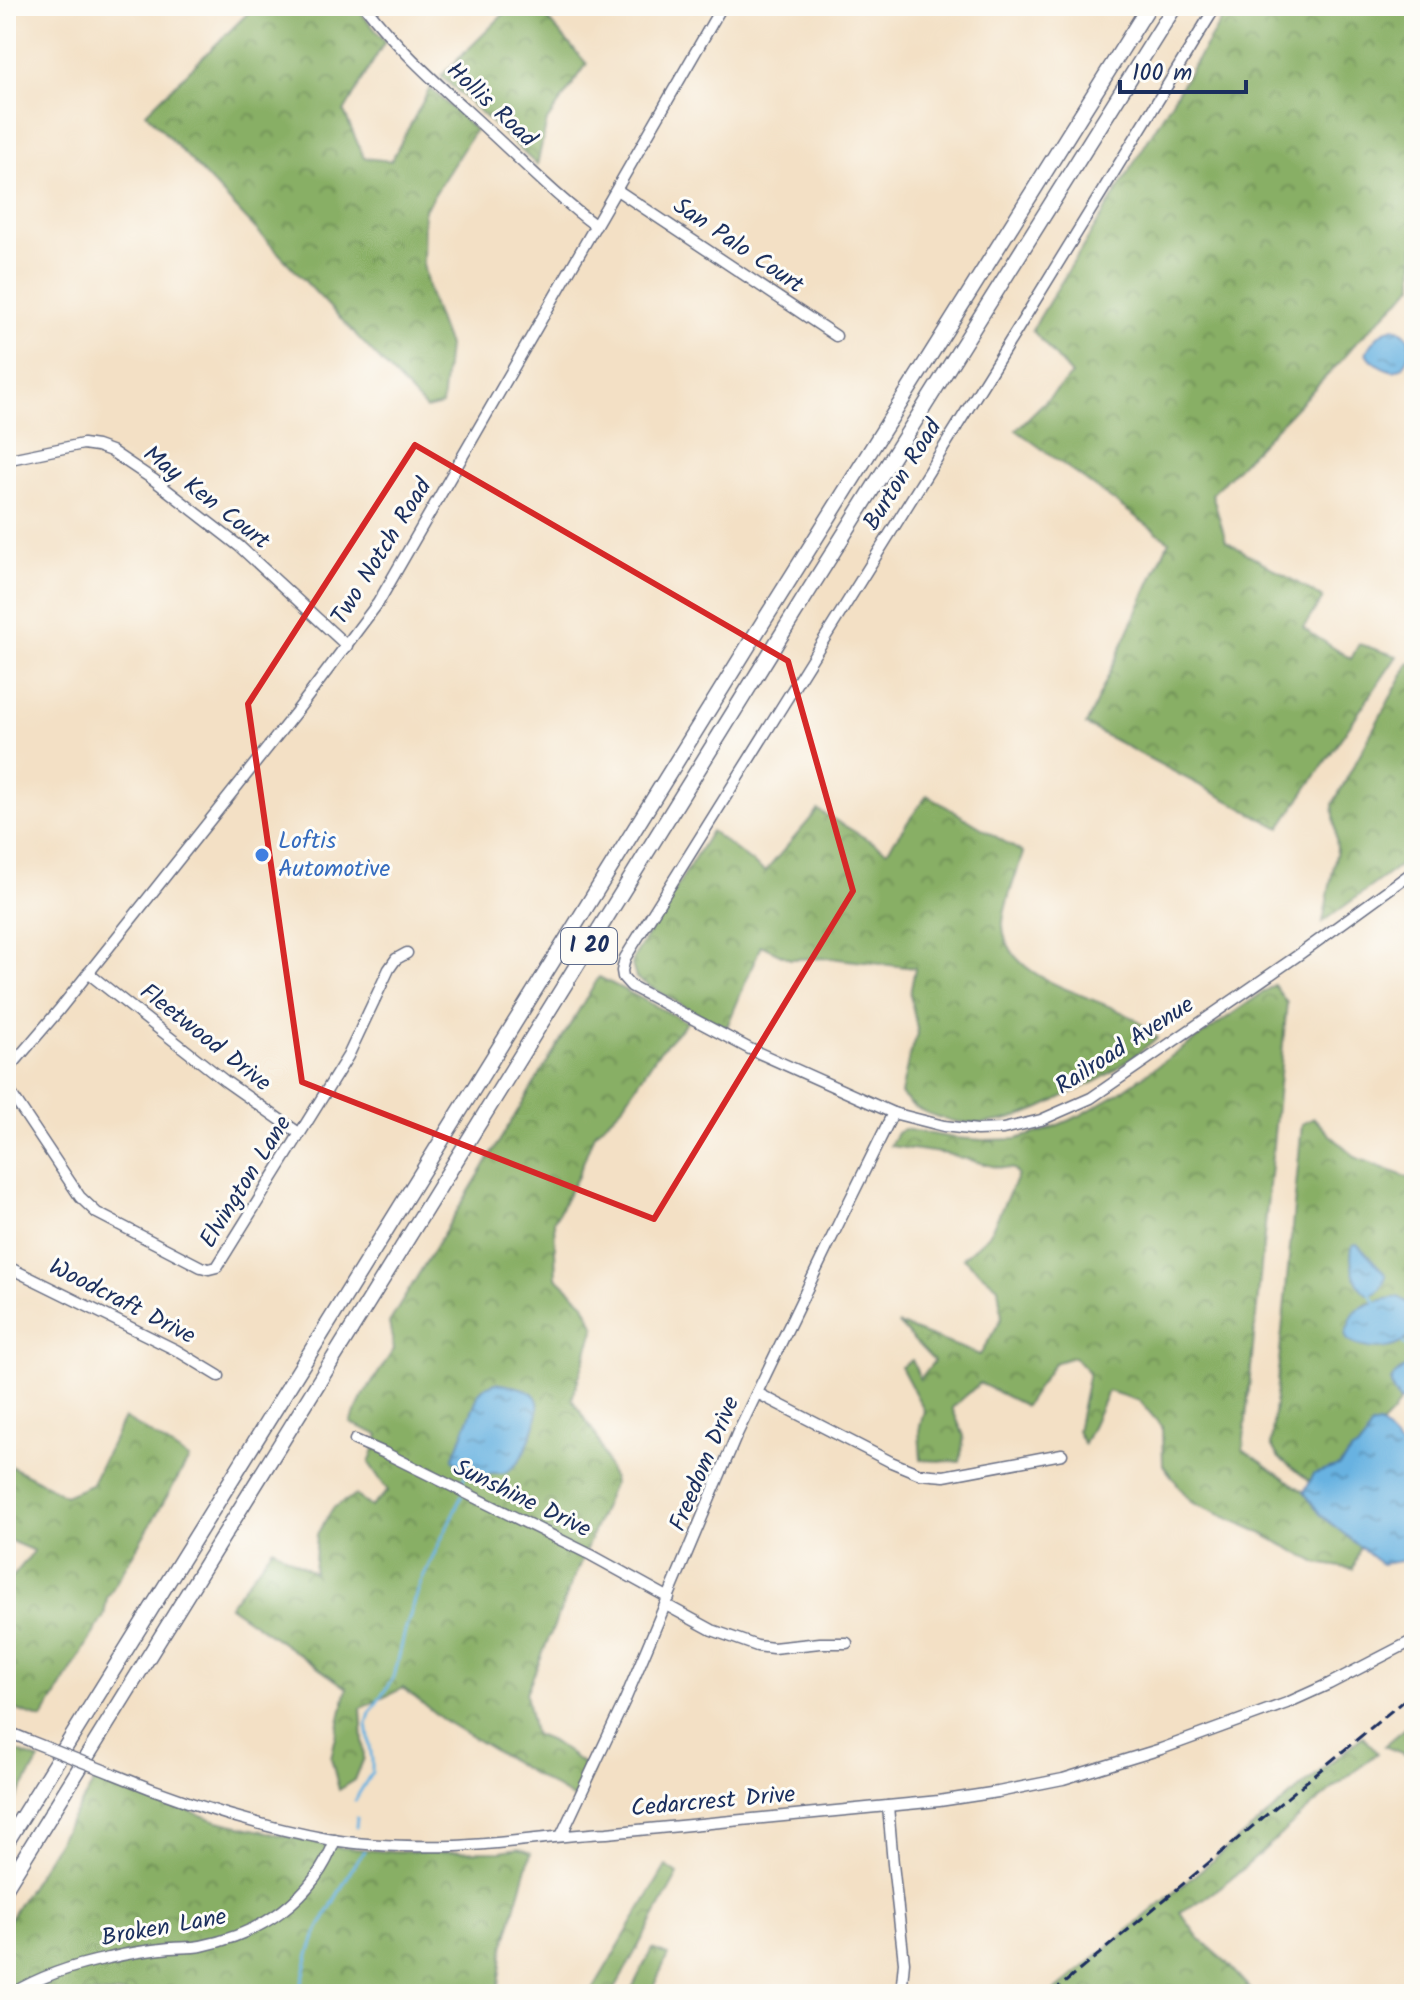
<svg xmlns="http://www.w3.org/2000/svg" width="1420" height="2000" font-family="Kalam,sans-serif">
  <defs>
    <pattern id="forest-crowns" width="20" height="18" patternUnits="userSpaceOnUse" patternTransform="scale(2)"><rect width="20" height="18" fill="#88af65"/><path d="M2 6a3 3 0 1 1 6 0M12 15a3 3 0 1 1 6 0" fill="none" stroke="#6e8f56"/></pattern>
    <pattern id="water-ripples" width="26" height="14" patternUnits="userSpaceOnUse" patternTransform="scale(2)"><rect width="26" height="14" fill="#68b2e1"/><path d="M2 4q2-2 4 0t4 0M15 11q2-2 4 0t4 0" fill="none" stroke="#5591ba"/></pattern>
  </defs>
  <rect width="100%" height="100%" fill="#fdfcf7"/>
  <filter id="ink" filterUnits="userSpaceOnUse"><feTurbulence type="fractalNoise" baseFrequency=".0125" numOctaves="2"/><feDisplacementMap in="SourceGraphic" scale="16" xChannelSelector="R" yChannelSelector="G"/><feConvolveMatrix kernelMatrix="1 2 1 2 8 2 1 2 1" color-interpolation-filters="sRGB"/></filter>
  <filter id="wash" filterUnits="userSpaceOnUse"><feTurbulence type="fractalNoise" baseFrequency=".006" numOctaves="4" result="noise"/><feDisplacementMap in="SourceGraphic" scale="32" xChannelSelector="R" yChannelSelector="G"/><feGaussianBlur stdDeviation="1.8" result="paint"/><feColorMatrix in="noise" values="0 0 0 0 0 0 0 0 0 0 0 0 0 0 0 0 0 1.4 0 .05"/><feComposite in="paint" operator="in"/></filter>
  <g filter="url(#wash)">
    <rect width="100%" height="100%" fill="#f3e0c5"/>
    <!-- forest -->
    <g fill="url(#forest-crowns)" stroke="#526f62" stroke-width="2">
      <polygon points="243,6 355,6 385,41 344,112 364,158 391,161 430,88 475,130 424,211 423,264 431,300 448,346 442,405 426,409 146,113 250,11"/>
      <polygon points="512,6 536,6 587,64 547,121 537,165 441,76"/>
      <polygon points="1230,6 1414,6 1414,285 1353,346 1340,362 1212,494 1226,541 1323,598 1303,628 1351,659 1359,644 1397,656 1280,828 1086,725 1169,541 1016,430 1072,375 1032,330"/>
      <polygon points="1409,663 1414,665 1414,798 1411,803 1414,806 1414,857 1404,862 1323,922 1337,849 1333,804"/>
      <path d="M927,795L1023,853C1018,869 1002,911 1003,925C1005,982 1095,994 1133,1018C1142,1023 1149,1031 1157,1038C1141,1051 1125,1064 1107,1075C1091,1085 1073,1091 1057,1100C1018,1120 981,1131 938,1117C922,1112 912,1107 901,1094L909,1056L918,1034L910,994L915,968L830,958L790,959L761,945L727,1027L690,1010L636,978L632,965L634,957L711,831L765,872L818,810L887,851Z"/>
      <polygon points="599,977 687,1022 658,1053 622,1107 594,1134 578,1176 554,1221 556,1277 583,1302 595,1327 572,1399 597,1437 614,1482 526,1693 534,1734 553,1742 592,1770 578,1801 442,1719 403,1688 361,1708 364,1758 355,1780 339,1790 331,1758 347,1688 229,1606 273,1548 314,1573 317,1534 333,1508 356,1495 371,1507 388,1491 369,1463 379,1435 350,1423 362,1398 394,1349 389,1323"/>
      <polygon points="1274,985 1287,1003 1243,1449 1304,1492 1321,1515 1360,1547 1353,1569 1317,1563 1257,1531 1191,1502 1163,1465 1162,1427 1140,1401 1108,1391 1084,1444 1077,1431 1089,1372 1074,1357 1054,1363 1025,1406 980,1383 952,1408 964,1436 960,1462 921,1460 919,1431 924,1410 901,1367 912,1360 920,1379 934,1361 898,1324 980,1355 1002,1318 998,1287 963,1258 989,1235 1018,1175 1013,1169 996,1167 947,1154 890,1146 897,1133 904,1129 954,1138 983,1140 1016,1139 1044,1131 1079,1116 1117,1094"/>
      <path d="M1314,1118L1329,1134L1357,1158L1414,1180V1362C1395,1374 1381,1379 1400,1401L1392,1414L1381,1425L1378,1424C1368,1431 1368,1439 1360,1446C1352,1454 1345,1456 1339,1466L1315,1474L1310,1481L1279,1458L1271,1445L1302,1124Z"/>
      <polygon points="124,1418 143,1429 189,1459 107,1598 104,1616 42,1719 6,1706 6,1585 34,1551 6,1539 6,1464 43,1483 65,1496 91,1485"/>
      <polygon points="1414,1721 1414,1758 1384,1746"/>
      <path d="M1363,1736L1377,1753C1355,1771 1332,1789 1310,1808C1268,1844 1230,1888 1180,1912L1199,1938L1224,1960L1252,1991V1994H1051Z"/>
      <polygon points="6,1747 39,1760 6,1817"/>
      <polygon points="95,1781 136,1791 217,1821 335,1847 393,1852 501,1851 519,1848 531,1853 504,1947 498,1994 6,1994 6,1925"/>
      <polygon points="666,1866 678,1874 612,1994 590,1994"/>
      <polygon points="652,1949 668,1955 650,1994 629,1994"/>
    </g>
    <!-- water -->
    <g fill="url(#water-ripples)" stroke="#4270a0" stroke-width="2">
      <path d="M1394,327C1416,336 1412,349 1403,367L1394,371C1383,368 1372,363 1366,353C1372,340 1381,331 1394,327Z"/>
      <path d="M1357,1244L1382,1270L1386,1276C1371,1322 1344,1271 1353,1245Z"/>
      <path d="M1398,1297L1414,1307V1333C1399,1347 1384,1352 1364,1347C1358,1346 1351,1344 1347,1339C1344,1334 1346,1332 1348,1327C1350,1322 1352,1314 1356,1311C1364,1304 1388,1298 1398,1297Z"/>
      <path d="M1414,1362V1397L1400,1401C1381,1379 1395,1374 1414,1362Z"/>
      <path d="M496,1383C508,1386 532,1387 537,1399C543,1411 526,1450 519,1461C515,1466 510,1470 504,1473H491L480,1479L468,1474L453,1459L479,1393L485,1387Z"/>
      <polygon points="1378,1424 1381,1425 1403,1449 1408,1461 1414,1465 1414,1559 1381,1564 1321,1515 1304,1492 1314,1474 1339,1466 1351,1452 1359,1447 1366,1438 1371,1426"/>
    </g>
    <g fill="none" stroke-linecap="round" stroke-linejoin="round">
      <!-- stream -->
      <g stroke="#68b2e1" stroke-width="3">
        <polyline points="1370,1293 1375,1302"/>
        <polyline points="1403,1343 1414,1354"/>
        <polyline points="463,1480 468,1469"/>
        <polyline points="355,1800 372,1772 372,1760 367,1724 370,1713 394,1677 405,1631 421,1582 462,1495"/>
        <polyline points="356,1827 357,1818"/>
        <polyline points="299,1994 309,1954 316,1934 355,1863 365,1851"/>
      </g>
    </g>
  </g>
  <g filter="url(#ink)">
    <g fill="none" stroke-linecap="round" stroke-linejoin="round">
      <!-- minor casing -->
      <g stroke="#676d82" stroke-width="13">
        <g id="minor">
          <path d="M365,6C401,53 447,92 490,132C525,164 558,198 596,226"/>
          <polyline points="1216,6 1017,330 625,958 622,971 623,977 631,986 750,1049 893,1113 944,1126 977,1130 1003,1129 1041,1120 1091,1098 1297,956 1414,871"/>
          <polyline points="617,190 836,336"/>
          <polyline points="15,458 83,444 97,446 111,451 154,480 239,546 347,646"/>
          <polyline points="88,973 225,1081 299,1133"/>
          <polyline points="6,1072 59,1010 296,712 378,603 722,6"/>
          <polyline points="6,1086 80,1197 97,1213 201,1267 209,1269 217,1267 348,1056 389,969 396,959 407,953"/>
          <polyline points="6,1266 176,1350 219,1376"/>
          <polyline points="757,1393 891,1462 920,1474 944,1476 1062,1454"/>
          <polyline points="355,1440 385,1453 591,1555 669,1598"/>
          <polyline points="666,1605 712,1630 757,1646 773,1648 820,1643 847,1643"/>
          <polyline points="6,1731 30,1741"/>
          <path d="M111,1773C181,1802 253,1825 327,1839C367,1846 415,1847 455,1846C506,1844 556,1835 607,1833L939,1801L998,1792L1063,1779L1161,1749L1287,1703L1329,1684L1414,1640"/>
          <polyline points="888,1806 893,1864 904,1962 901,1994"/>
          <polyline points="562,1834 625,1700 737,1434 846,1208 893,1113"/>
          <path d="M11,1994C41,1976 74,1965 109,1958C129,1953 150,1950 170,1948C180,1947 190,1948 201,1946C260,1934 314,1899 335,1840"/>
        </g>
      </g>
      <!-- highway casing -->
      <g stroke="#676d82" stroke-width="17">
        <g id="highway">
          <polyline points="6,1843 755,635 1149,6"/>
          <polyline points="6,1887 803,600 1175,6"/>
        </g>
      </g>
      <!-- minor -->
      <use href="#minor" stroke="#fff" stroke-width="10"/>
      <!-- highway -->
      <use href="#highway" stroke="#fff" stroke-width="14"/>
      <!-- rail -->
      <polyline stroke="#1b2f5e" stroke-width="3" stroke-dasharray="12 6" stroke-linecap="butt" points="1051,1994 1414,1692"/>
      <!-- minor-bridge casing -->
      <g stroke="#676d82" stroke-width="13" stroke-linecap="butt">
        <polyline id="minor-bridge" points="30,1741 111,1773"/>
      </g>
      <!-- minor-bridge -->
      <use href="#minor-bridge" stroke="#fff" stroke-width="10"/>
    </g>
  </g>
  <!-- marked area -->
  <path fill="none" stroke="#d62828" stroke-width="6" stroke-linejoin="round" d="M415,445L788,661L853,891L654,1219L302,1082L248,704Z"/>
  <!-- markers -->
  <circle fill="#3f7fe0" stroke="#fdfcf7" stroke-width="3" cx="262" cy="855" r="8"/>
  <g text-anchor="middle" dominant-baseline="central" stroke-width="6" stroke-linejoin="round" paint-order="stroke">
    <!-- shield labels -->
    <rect fill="#fdfcf7" stroke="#5f6c8c" stroke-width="2" x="561" y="928" width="56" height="36" rx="6"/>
    <g font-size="22" font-weight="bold" fill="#1b2f5e">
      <text x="589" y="946">I 20</text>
    </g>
    <!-- street labels -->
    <g font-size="24" fill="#1b2f5e" stroke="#fdfcf7">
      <text transform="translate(491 105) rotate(43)">Hollis Road</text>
      <text transform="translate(738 246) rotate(34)">San Palo Court</text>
      <text transform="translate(903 475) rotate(-58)">Burton Road</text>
      <text transform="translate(206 498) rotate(38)">May Ken Court</text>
      <text transform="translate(382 552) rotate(-58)">Two Notch Road</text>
      <text transform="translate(205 1038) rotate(38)">Fleetwood Drive</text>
      <text transform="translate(1125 1046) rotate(-33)">Railroad Avenue</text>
      <text transform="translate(246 1182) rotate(-58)">Elvington Lane</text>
      <text transform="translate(122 1302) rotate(27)">Woodcraft Drive</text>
      <text transform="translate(705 1464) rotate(-67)">Freedom Drive</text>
      <text transform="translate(522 1499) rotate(26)">Sunshine Drive</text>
      <text transform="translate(713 1802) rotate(-5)">Cedarcrest Drive</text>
      <text transform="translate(164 1928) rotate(-10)">Broken Lane</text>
    </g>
    <!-- shop labels -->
    <g font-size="24" fill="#366cbe" stroke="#fdfcf7" text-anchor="start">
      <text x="278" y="841">Loftis<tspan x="278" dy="28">Automotive</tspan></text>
    </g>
  </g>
  <!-- margin -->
  <rect width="1420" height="2000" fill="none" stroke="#fdfcf7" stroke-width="32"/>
  <!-- scale -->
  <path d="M1120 80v12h126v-12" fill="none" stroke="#1b2f5e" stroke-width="4"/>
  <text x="1132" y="80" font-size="24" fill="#1b2f5e" stroke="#fdfcf7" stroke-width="6" paint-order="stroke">100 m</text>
</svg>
